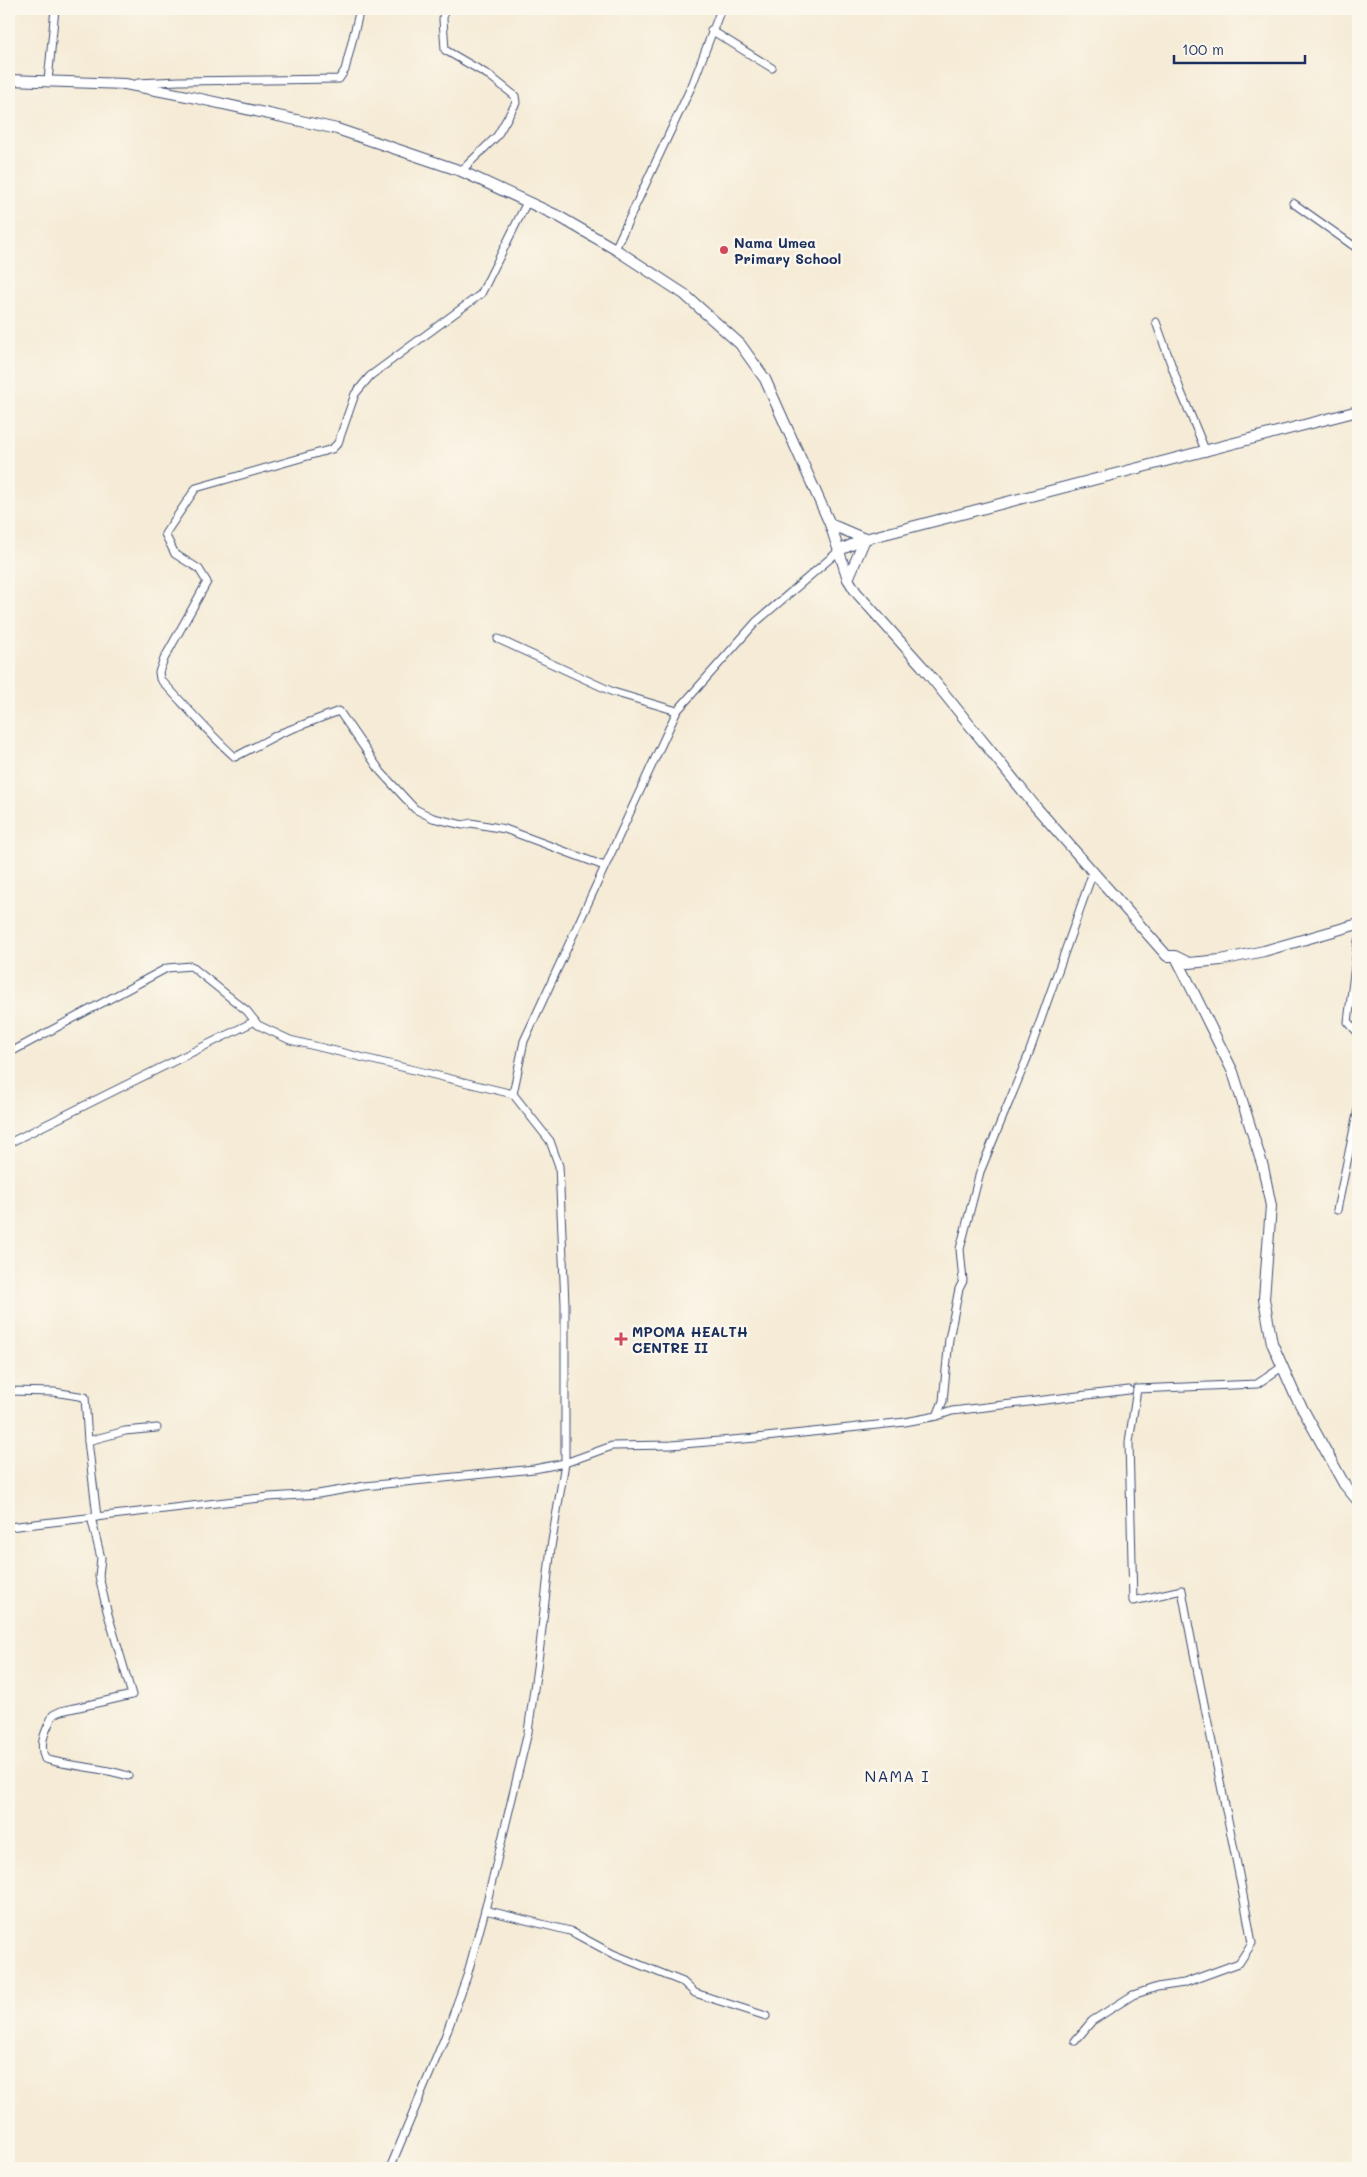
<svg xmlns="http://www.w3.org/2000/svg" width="1367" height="2177" font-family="Mali,sans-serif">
  <rect width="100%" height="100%" fill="#fbf7ec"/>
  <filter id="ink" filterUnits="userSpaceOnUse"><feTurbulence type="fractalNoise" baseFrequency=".02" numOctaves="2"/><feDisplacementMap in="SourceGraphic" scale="10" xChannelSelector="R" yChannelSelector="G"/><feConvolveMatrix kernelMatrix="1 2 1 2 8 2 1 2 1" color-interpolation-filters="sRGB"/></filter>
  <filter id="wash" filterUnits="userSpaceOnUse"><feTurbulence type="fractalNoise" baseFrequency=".0096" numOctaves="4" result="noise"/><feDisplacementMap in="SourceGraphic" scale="20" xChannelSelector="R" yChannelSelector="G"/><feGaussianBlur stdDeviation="1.12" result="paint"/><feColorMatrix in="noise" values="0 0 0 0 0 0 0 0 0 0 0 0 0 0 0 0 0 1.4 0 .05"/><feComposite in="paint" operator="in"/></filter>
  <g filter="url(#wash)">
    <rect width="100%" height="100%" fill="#f5ebd6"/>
  </g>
  <g filter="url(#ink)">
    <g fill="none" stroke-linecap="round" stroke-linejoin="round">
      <!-- street casing -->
      <g stroke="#3c4b70" stroke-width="9">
        <g id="street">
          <polyline points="444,9 443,19 445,50 490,76 515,96 516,103 497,136 461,171"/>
          <polyline points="711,30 772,68"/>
          <polyline points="48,81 55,9"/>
          <polyline points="138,83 179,81 339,79 345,70 360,9"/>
          <path d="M527,202L481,294L370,376L355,394L338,443L332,449L196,488L165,534L175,554L199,569L207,582L164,659L159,672L160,679C185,705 208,733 235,757L281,733L339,711L381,772L415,809L433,818L463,825L471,823L505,829L604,866"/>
          <polyline points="1293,203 1358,249"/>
          <polyline points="615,249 693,83 721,9"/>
          <polyline points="1156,322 1181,392 1206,452"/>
          <polyline points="498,639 613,692 677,711"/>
          <polyline points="1093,872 1028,1056 980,1172 960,1249 963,1281 959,1289 949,1339 943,1401 937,1416 952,1411 1129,1390"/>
          <polyline points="1358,941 1348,1022 1358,1033"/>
          <polyline points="9,1053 167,968 191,966 247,1011 258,1025 290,1040 513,1094"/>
          <polyline points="9,1143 255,1021"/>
          <polyline points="1337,1210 1358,1109"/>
          <polyline points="9,1391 54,1392 85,1397 88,1441 97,1517"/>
          <polyline points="88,1441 125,1431 157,1428"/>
          <path d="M91,1517L101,1558L99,1576L107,1611L132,1695L61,1711L53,1715C46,1730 38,1743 45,1759C72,1767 101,1767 128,1776"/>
          <polyline points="9,1527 269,1497 318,1494 365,1486 534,1469 565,1463 612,1446 671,1445 756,1438 905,1422 937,1416"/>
          <polyline points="485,1910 570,1931 613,1954 683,1982 695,1993 766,2016"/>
          <path d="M1075,2041L1092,2021L1133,1995L1157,1987L1184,1983L1239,1963L1252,1943C1231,1825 1203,1708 1182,1590L1133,1601L1129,1442L1137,1389L1257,1384L1282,1367"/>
          <polyline points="390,2168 445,2037 467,1976 485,1910 528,1732 540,1646 551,1547 565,1463 565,1304 559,1166 550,1141 513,1094 524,1041 677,711 756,622 840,550"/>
        </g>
      </g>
      <!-- secondary casing -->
      <g stroke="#3c4b70" stroke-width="12">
        <g id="secondary">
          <polyline points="9,80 125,84 187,96 337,129 461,171 558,216 615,249 684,294 740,344 765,379 830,524 848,579 856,592 922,666 1035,806 1167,956 1175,956 1189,963 1221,960 1264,951 1358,924"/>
          <polyline points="830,524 865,539 848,579"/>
          <polyline points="840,550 865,539 1358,411"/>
          <polyline points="1176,957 1233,1072 1263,1167 1271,1206 1264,1299 1272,1343 1295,1395 1344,1484 1358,1501"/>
        </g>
      </g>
      <!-- street -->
      <use href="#street" stroke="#fff" stroke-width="7"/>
      <!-- secondary -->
      <use href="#secondary" stroke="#fff" stroke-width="10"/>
    </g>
  </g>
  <!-- markers -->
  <g fill="#d1495b" stroke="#fbf7ec" stroke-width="2">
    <circle cx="724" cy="250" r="5"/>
    <path d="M618.5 1331.5h5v5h5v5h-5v5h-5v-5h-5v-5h5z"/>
  </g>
  <g text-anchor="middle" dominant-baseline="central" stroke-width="5" stroke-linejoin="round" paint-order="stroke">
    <!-- poi labels -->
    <g font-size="14" font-weight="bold" fill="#1b2f5e" stroke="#fbf7ec" text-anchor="start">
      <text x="734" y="242">Nama Umea<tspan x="734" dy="16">Primary School</tspan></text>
      <text x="632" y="1331">MPOMA HEALTH<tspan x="632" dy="16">CENTRE II</tspan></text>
    </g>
    <!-- quarter labels -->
    <g font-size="16" letter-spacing="1" fill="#1b2f5e" stroke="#fbf7ec">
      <text x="897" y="1775">NAMA I</text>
    </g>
  </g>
  <!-- margin -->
  <rect width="1367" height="2177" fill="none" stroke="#fbf7ec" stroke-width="30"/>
  <!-- scale -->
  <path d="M1174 55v8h131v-8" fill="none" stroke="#1b2f5e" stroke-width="2.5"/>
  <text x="1182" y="55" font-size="15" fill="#1b2f5e" stroke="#fbf7ec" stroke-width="4" paint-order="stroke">100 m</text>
</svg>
